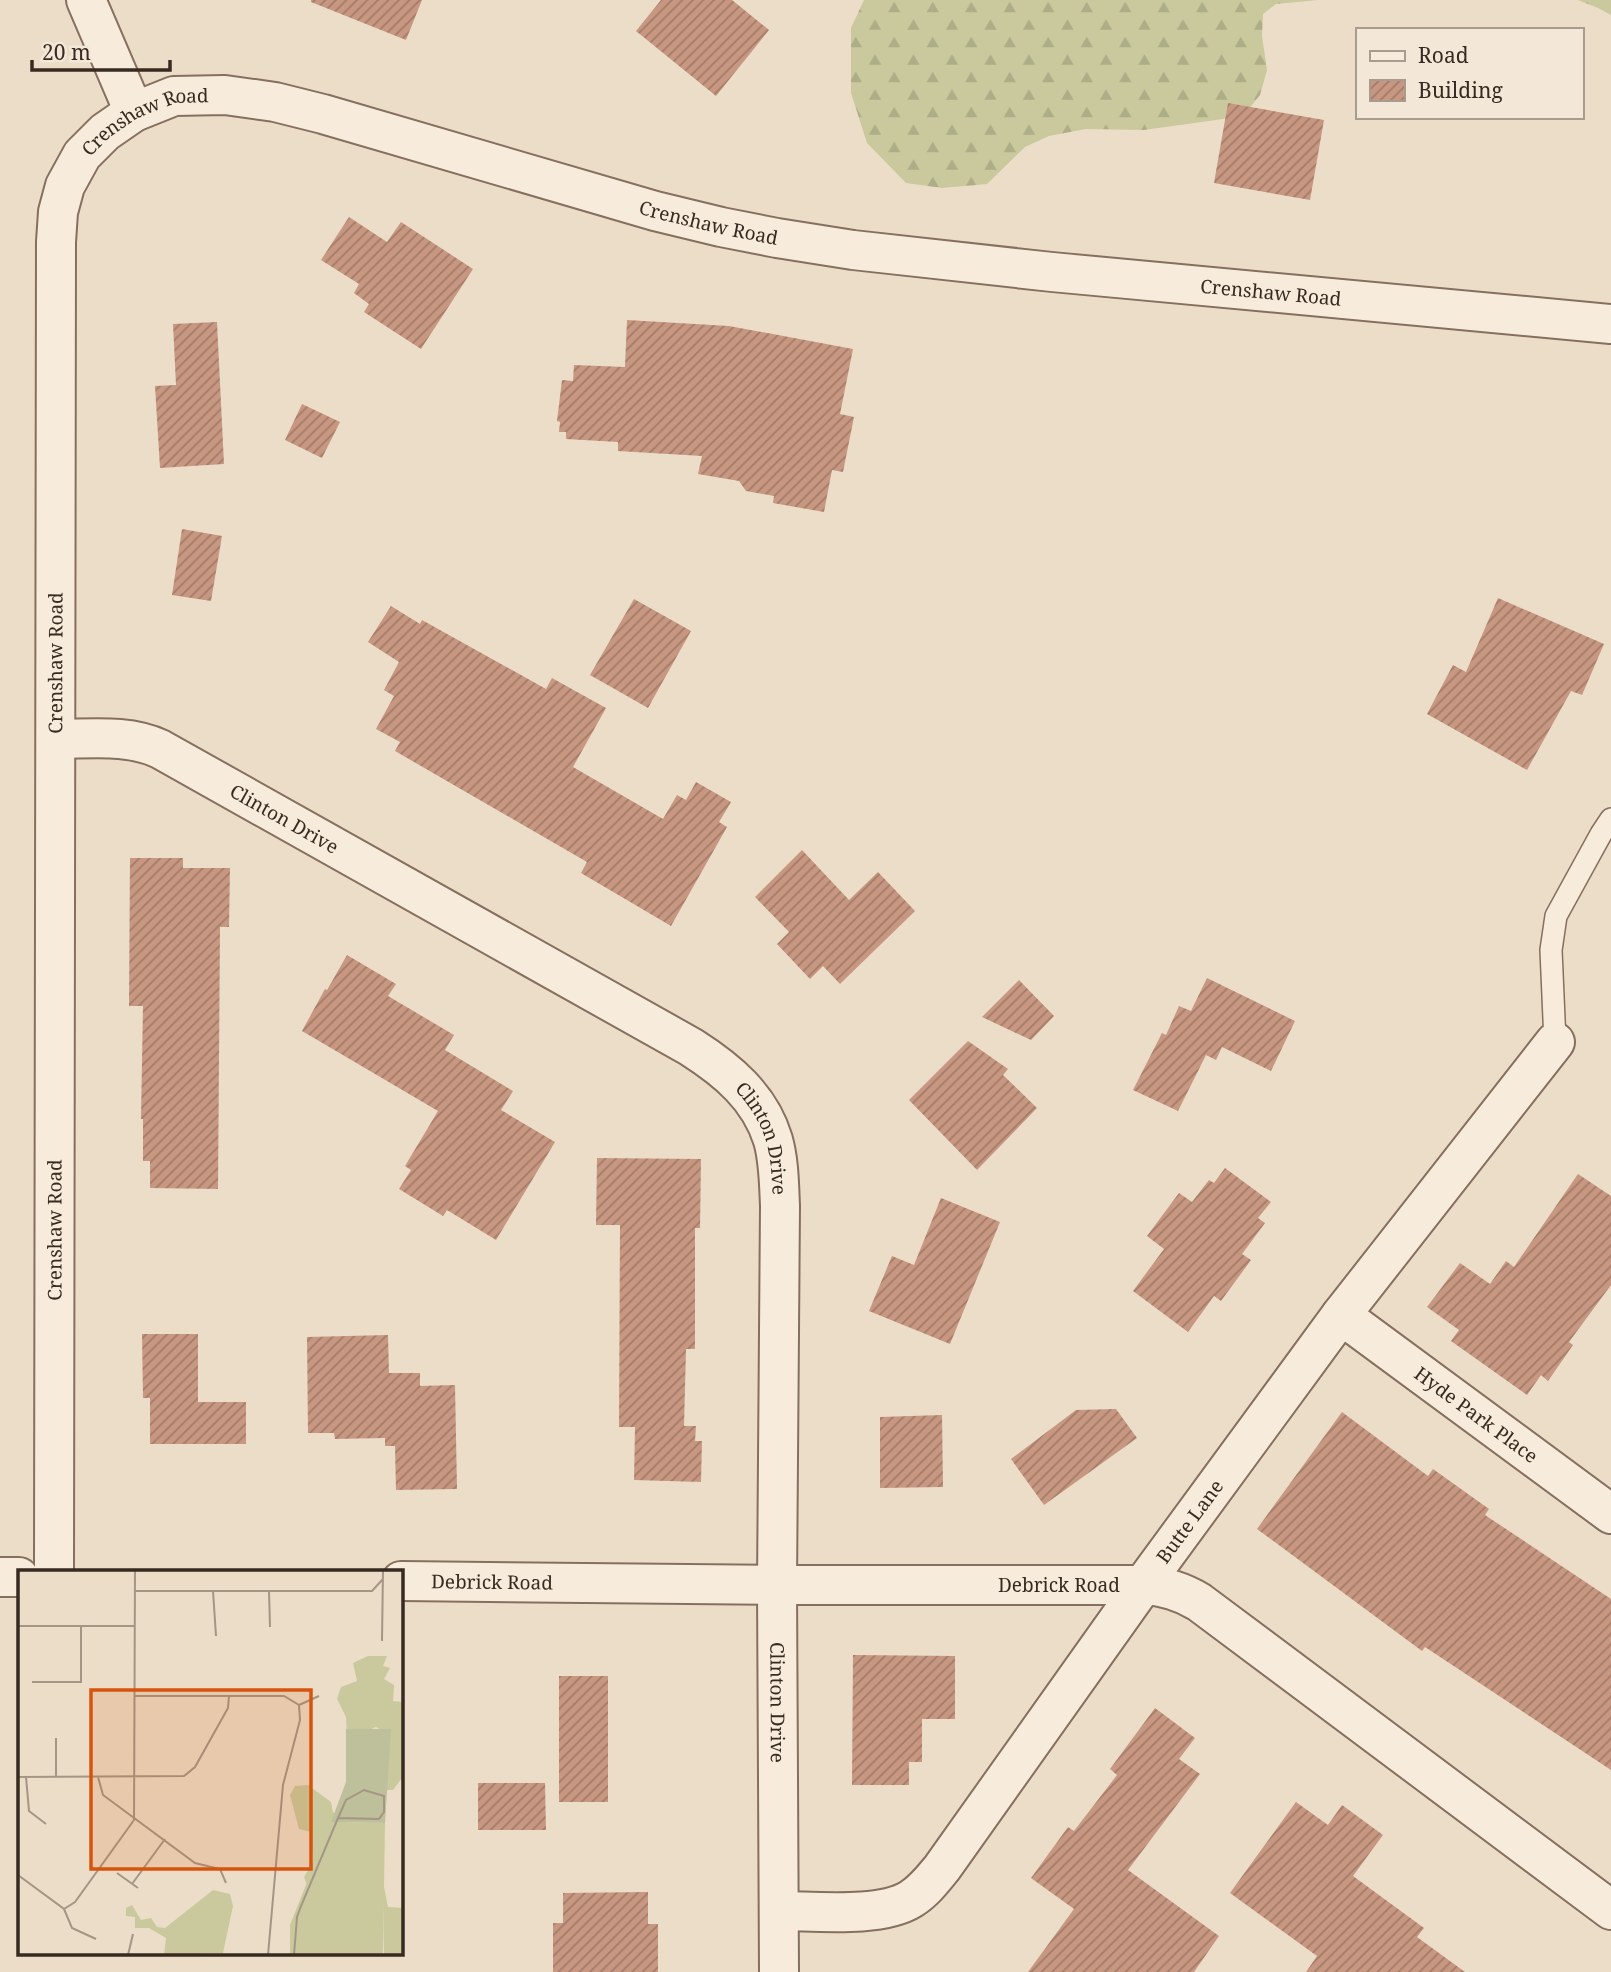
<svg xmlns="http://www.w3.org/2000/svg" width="1611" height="1972" font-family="'Noto Serif',serif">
  <defs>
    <pattern id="forest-firs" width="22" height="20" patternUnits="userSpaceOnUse" patternTransform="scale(1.75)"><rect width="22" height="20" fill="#c9c99d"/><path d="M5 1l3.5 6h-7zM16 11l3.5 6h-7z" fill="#adad87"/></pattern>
    <pattern id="building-hatch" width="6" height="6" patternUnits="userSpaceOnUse" patternTransform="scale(1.75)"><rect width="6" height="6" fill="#c79781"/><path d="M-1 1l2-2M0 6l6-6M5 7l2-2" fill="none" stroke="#a37b69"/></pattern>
  </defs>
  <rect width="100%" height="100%" fill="#ecddc8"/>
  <!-- forest -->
  <g fill="url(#forest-firs)">
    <polygon points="864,0 1318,0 1276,4 1263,14 1262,36 1267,70 1260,95 1248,110 1223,119 1144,130 1086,129 1049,136 1025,147 987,184 942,188 906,183 867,143 851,93 851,28"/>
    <polygon points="1578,0 1611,0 1611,15 1598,8"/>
  </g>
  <!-- building -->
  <g fill="url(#building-hatch)">
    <polygon points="311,0 422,0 406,40 311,2"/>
    <polygon points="661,0 732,0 769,30 716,96 636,31"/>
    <polygon points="1228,103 1324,120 1310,200 1214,183"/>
    <polygon points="349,217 387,242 401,222 473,269 421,349 364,312 369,304 354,293 359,284 321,260"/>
    <polygon points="627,320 729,326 853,349 840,414 854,417 843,472 832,470 824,512 773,503 774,496 746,491 739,481 698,474 702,456 618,451 618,442 566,439 566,432 559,432 560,422 557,421 562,380 573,381 574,365 625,367"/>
    <polygon points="217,322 224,464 160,468 155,386 176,385 173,324"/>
    <polygon points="302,404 340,422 322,458 285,440"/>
    <polygon points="182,529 222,536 211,601 172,595"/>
    <polygon points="1498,598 1604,644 1582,695 1571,691 1527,770 1427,714 1453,665 1466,672"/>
    <polygon points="634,599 691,631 648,708 590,675"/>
    <polygon points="391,606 420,624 422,620 546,689 552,678 606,708 573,767 663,819 677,795 686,800 696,782 731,802 719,822 727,827 671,926 581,873 587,862 395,751 400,742 376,729 394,696 384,690 399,662 368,642"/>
    <polygon points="802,850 849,900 878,872 915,911 840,984 823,966 810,979 777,944 789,932 755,897"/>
    <polygon points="130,858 183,858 183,868 230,868 229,927 220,927 218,1189 150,1188 150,1161 143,1161 143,1119 141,1119 143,1006 129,1006"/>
    <polygon points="347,955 396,984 388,996 454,1035 445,1050 513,1091 501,1110 555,1142 496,1240 447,1210 443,1216 399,1189 411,1170 405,1166 438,1111 302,1031 325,989 327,990"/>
    <polygon points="1207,978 1295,1021 1271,1071 1222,1047 1216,1060 1206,1055 1178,1111 1133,1090 1162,1033 1166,1035 1179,1006 1191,1011"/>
    <polygon points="1019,980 1054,1016 1031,1040 982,1017"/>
    <polygon points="968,1041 1008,1069 1003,1075 1037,1108 977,1170 909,1100"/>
    <polygon points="597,1158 701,1159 700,1228 695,1228 695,1349 686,1349 684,1426 696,1426 695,1441 702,1441 701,1482 634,1480 635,1427 619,1427 620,1225 596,1225"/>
    <polygon points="1225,1168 1271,1202 1258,1218 1265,1223 1242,1254 1251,1260 1221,1301 1214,1296 1188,1332 1133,1291 1164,1249 1147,1236 1179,1193 1192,1202 1209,1180 1214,1183"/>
    <polygon points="1578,1174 1611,1196 1611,1285 1569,1342 1573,1345 1548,1381 1541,1375 1527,1395 1451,1341 1459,1330 1427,1307 1460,1263 1490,1284 1506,1261 1514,1267"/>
    <polygon points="941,1198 1000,1222 950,1344 869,1311 892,1256 914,1265"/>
    <polygon points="142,1334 198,1334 198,1402 246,1402 246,1444 150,1444 150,1398 143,1398"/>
    <polygon points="388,1335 389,1373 420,1373 420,1386 455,1385 457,1489 396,1490 395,1446 385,1446 385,1438 335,1439 334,1433 308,1433 307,1337"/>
    <polygon points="1116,1409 1137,1438 1044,1505 1011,1459 1076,1410"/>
    <polygon points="1342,1412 1428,1476 1433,1469 1489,1509 1485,1515 1611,1599 1611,1770 1425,1647 1422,1651 1257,1529"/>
    <polygon points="942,1415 943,1487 880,1488 880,1417"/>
    <polygon points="853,1655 955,1656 955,1719 922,1719 922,1762 909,1762 909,1785 852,1785"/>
    <rect x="559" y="1676" width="49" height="126"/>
    <polygon points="1155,1708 1195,1738 1179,1759 1200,1774 1128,1870 1219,1936 1194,1972 1028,1972 1074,1909 1031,1878 1068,1827 1074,1831 1117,1775 1110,1769"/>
    <polygon points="478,1783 545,1783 546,1830 478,1830"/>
    <polygon points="1296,1802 1328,1825 1342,1805 1383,1835 1353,1876 1424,1928 1417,1937 1465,1972 1306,1972 1317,1956 1230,1893"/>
    <polygon points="648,1892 648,1924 658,1924 658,1972 553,1972 553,1923 563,1923 563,1893"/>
  </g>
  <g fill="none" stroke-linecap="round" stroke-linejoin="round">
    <!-- service casing -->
    <g stroke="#866f5e" stroke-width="24">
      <polyline id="service" points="1555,1042 1551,950 1556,916 1601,834 1611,819"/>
    </g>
    <!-- minor casing -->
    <g stroke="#866f5e" stroke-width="42">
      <g id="minor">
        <polyline points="86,0 134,112"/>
        <path id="s1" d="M56,739C91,739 128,734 160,749L691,1047C727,1070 760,1097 773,1140C779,1161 779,1184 780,1206L777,1585L779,1972"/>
        <path id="s2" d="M1341,1315L1611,1514"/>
        <path id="s3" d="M54,1571L56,242L58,212L65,186L82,155L105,132L134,112L174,96L225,95L275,102L323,114L655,211L721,227L777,238L853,250L1052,272L1611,324"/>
        <polyline points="0,1577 19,1577"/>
        <path id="s4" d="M401,1581L777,1585H1143C1164,1586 1181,1591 1199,1602L1611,1910"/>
        <path id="s5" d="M779,1911C815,1911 881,1918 911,1899C924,1891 933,1879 942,1868L1143,1585L1341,1315L1555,1042"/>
      </g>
    </g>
    <!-- service -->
    <use href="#service" stroke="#f7ecdb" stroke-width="21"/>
    <!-- minor -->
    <use href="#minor" stroke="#f7ecdb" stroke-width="38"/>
  </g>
  <g text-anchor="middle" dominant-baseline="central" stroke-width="5" stroke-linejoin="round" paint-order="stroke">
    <!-- street labels -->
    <g font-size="19" fill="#382a21" stroke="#f3e8d7">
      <text stroke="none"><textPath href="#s3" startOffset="1496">Crenshaw Road</textPath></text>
      <text stroke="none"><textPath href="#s3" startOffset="2084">Crenshaw Road</textPath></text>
      <text stroke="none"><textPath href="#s3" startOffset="2651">Crenshaw Road</textPath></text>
      <text stroke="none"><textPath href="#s3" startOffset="908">Crenshaw Road</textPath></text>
      <text stroke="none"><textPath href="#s1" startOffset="248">Clinton Drive</textPath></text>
      <text stroke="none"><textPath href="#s1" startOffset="836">Clinton Drive</textPath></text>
      <text stroke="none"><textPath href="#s3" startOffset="341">Crenshaw Road</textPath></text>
      <text stroke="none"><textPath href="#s2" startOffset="168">Hyde Park Place</textPath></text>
      <text stroke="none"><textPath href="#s5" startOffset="604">Butte Lane</textPath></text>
      <text stroke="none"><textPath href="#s4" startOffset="91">Debrick Road</textPath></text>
      <text stroke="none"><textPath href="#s4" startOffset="658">Debrick Road</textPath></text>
      <text stroke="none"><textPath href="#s1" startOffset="1404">Clinton Drive</textPath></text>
    </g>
  </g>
  <!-- overview -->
  <g transform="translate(18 1570)">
    <rect width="385" height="385" fill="#ecddc8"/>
    <path d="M350,86H369L365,96L372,98L366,109L376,115L375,131L385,132L384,208L375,220H367L365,161L358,157L329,169L328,147L319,129L323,117L339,111L335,93ZM290,215L313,232L315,242L329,254L289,315L286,307L295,292L293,262L281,259L272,225L277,216ZM365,312L370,337L385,338V385H366ZM195,320L212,324L215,336L205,383L146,385L148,368L131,358H117V347L108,346V338L114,335L123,350L133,348L139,357L147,358Z" fill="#c9c99d"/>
    <path d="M328,159H373L367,253L313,252L328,212Z" fill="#bebf9b"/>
    <path d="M313,252L367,253L365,383L361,385H272V355Z" fill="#c9c99d"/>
    <path fill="none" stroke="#a49585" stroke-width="2" d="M117,21H354L365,9M195,21L198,66M251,21L252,57M0,56H117M364,71L365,0M14,112H63V56M117,126H266L281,135L282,150L265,215L250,385M281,135L301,126M38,168V207M0,207L166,206L177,197L210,138L211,126M8,207L11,241L28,254M80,207L85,225L177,293L202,299L208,313M99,303L120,318M0,305L46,339L54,358L78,369M114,314L147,269M46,339L57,332L116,250L117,0M110,385L115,364M276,385L279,347L283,336L320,248L328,230L346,220L366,226V242L361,249L320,248"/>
    <path fill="#d6540e" fill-opacity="0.15" stroke="#d6540e" stroke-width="3.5" d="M73,120H293V299H73Z"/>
    <rect width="385" height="385" fill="none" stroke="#382a21" stroke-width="3.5"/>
  </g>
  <!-- legend -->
  <rect x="1356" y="28" width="228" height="91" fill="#f3e8d7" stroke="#a89c8e" stroke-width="2"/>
  <rect x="1370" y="51" width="35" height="10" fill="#f7ecdb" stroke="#a89c8e" stroke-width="2"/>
  <text x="1418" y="63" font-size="21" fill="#382a21">Road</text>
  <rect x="1370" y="80" width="35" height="21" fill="url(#building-hatch)" stroke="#a89c8e" stroke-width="2"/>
  <text x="1418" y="98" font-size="21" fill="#382a21">Building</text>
  <!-- scale -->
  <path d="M32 60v10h138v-10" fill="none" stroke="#382a21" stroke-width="3.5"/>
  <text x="42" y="60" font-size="21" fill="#382a21" stroke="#f3e8d7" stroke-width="5" paint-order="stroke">20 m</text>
</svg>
